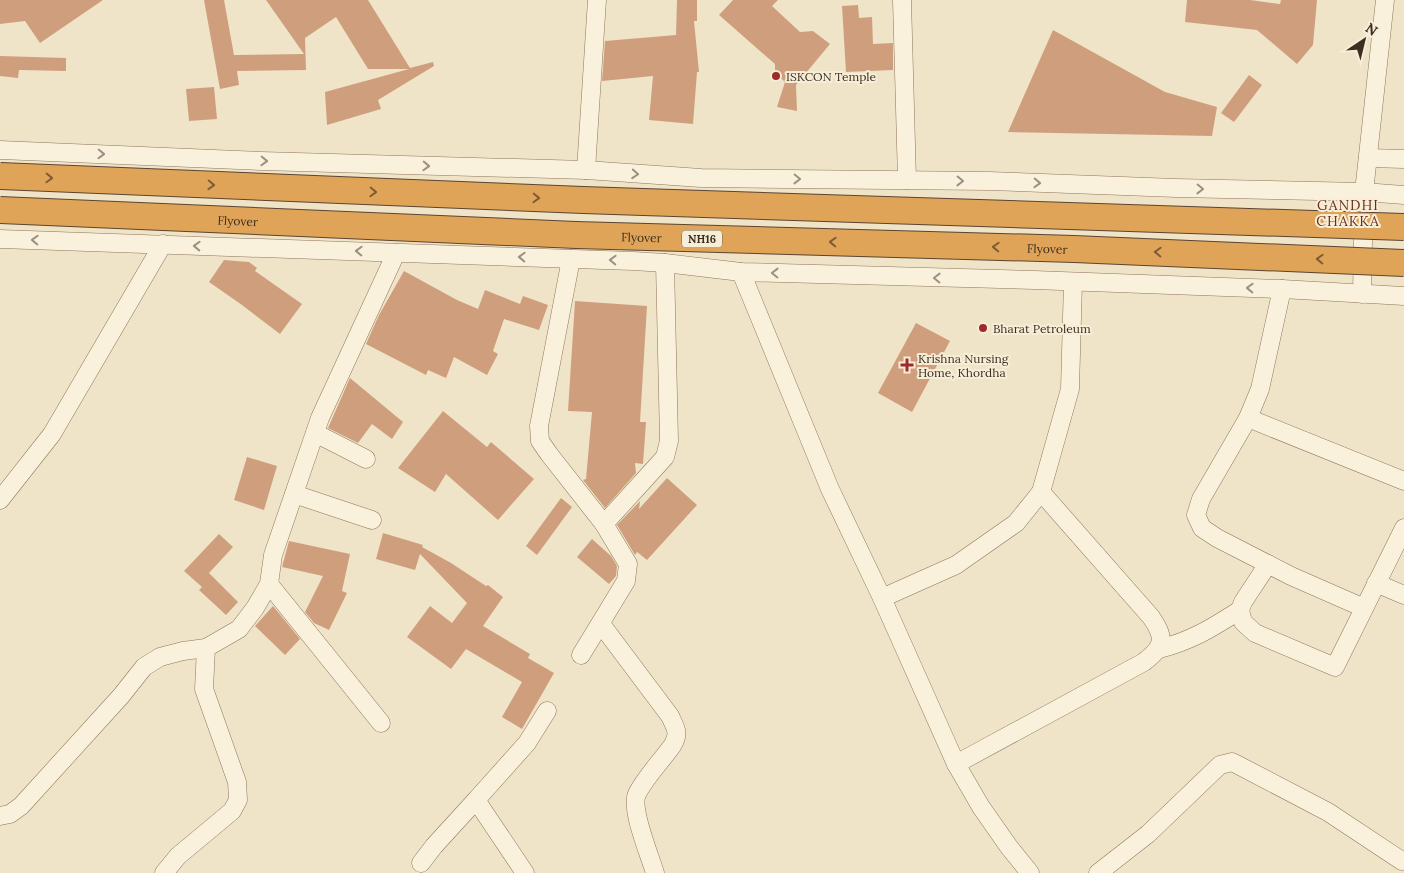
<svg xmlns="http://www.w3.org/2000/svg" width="1404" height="873" font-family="Lora,serif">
  <rect width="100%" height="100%" fill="#f0e4c8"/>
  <!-- building -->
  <g fill="#cf9f7d">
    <polygon points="0,0 103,0 40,43 25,21 0,24"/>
    <polygon points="204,0 224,0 234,55 304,54 266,0 368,0 410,68 433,62 434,66 378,100 381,109 327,125 325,92 409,69 368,69 336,17 305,38 306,70 237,71 239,85 220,89"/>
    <polygon points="677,0 697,0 697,21 694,21 699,72 697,72 693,124 649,120 653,76 602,81 605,41 676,35"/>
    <polygon points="733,0 778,0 772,6 800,32 813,31 830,44 796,85 797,111 777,107 785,82 775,73 775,64 719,15"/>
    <polygon points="1187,0 1250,0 1280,4 1281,0 1317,0 1313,45 1297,64 1257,30 1185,22"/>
    <polygon points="858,5 859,18 872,17 873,44 893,43 893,70 846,72 842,6"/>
    <polygon points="1053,30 1165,92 1217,107 1212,136 1008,132"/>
    <polygon points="0,56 66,58 66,71 19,70 18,78 0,76"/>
    <polygon points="1249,75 1262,85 1234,122 1221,113"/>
    <polygon points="214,87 217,119 189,121 186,89"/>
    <polygon points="224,260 249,262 257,268 255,271 302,304 280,334 242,305 209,282"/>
    <polygon points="404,271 457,300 478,309 485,290 520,304 523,296 548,305 539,330 504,319 493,351 498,354 487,375 454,357 446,378 428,370 426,375 366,344 379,315"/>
    <polygon points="575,301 647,306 640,422 646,422 643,464 635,463 636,473 605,508 583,480 586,479 592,412 568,411"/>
    <polygon points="916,323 950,341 912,412 878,393"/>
    <polygon points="350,378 403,422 392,439 372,424 358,443 328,428"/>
    <polygon points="443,411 487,447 491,442 534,479 498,520 446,474 435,492 398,468"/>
    <polygon points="247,457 277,466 264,510 234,500"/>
    <polygon points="667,478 697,505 647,560 637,552 635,555 617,525 640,501 639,509"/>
    <polygon points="561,498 572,507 537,555 526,546"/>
    <polygon points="383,533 423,545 422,547 451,563 486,586 488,585 503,597 483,626 530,654 528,658 554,673 522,729 502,717 522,682 466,649 451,669 407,637 430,606 452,623 467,603 420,554 415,570 376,559"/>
    <polygon points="219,534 233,547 209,573 238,602 226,615 199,590 202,587 184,571"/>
    <polygon points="592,539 611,556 617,566 616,576 609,584 577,557"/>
    <polygon points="289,541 350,554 342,591 347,593 329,630 314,623 305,612 323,576 282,567"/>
    <polygon points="273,606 300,639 285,655 255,626"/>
  </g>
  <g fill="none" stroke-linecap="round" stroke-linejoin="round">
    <!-- minor casing -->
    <g stroke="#8d765c" stroke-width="19">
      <g id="minor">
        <polyline points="902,0 907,180"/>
        <polyline points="0,150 261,161 586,170 701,178 989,181 1176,188 1364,192 1404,195"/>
        <polyline points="1368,158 1404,159"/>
        <polyline points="586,170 597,0"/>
        <polyline points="0,239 633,261 665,263 741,272 1034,280 1282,289 1404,296"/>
        <polyline points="571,259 539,426 540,441 549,454 604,524 628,564 626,581 581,655"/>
        <polyline points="741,272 830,489 882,598"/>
        <polyline points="1282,289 1260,389 1248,418 1201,499 1196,515 1202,528 1217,538 1291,576 1364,608"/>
        <polyline points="1362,294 1364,192 1385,0"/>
        <polyline points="1248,418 1404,481"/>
        <polyline points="315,433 366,459"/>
        <polyline points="294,494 372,520"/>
        <polyline points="0,500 52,434 163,244"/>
        <polyline points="604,524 665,457 669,441 665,263"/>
        <polyline points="1268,564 1243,602 1240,610 1243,622 1255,633 1335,667 1404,528"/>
        <polyline points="1376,583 1404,595"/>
        <polyline points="269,584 381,723"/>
        <path d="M601,624L670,716C676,729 680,733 672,746C662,760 644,779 637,794C630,809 650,856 655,873"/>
        <path d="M1159,649C1191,641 1212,628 1240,610"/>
        <path d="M956,764L1144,662C1164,646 1166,639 1151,617L1041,492"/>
        <polyline points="0,816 10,814 21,806 121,696 144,667 160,657 183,651 206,648"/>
        <polyline points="421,863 434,846 476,800"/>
        <polyline points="164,873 178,856 232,811 238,800 237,782 204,689 206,648 239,629 255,608 269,584 273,555 320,418 396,253"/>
        <polyline points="525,873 476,800 527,743 547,711"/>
        <polyline points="1030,873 1009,847 981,807 956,764 882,598 956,565 1016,523 1041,492 1070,389 1073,282"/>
        <polyline points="1098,873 1148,834 1220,765 1232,762 1238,765 1328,812 1402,861"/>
      </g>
    </g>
    <!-- minor -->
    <use href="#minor" stroke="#faf1dc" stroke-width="18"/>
    <!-- highway-bridge casing -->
    <g stroke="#5b4430" stroke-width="28" stroke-linecap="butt">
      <g id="highway-bridge">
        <polyline points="0,176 583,200 1404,227"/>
        <path id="s1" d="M0,210L576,235L1074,249L1404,263"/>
      </g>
    </g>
    <!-- highway-bridge -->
    <use href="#highway-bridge" stroke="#e0a458" stroke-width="26"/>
  </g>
  <!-- one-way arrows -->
  <defs><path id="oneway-chevron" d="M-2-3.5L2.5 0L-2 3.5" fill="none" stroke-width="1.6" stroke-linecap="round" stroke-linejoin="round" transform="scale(1.25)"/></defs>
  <g stroke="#9c907e">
    <use href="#oneway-chevron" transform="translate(101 154) rotate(2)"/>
    <use href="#oneway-chevron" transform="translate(264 161) rotate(2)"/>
    <use href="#oneway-chevron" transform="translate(426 166) rotate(2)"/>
    <use href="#oneway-chevron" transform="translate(635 174) rotate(4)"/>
    <use href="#oneway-chevron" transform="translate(797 179) rotate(1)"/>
    <use href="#oneway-chevron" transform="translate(960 181) rotate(1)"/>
    <use href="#oneway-chevron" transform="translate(1037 183) rotate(2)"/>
    <use href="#oneway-chevron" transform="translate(1200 189) rotate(1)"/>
    <use href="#oneway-chevron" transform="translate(35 240) rotate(-178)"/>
    <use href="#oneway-chevron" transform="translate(197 246) rotate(-178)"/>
    <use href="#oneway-chevron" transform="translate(359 251) rotate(-178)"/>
    <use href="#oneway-chevron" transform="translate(522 257) rotate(-178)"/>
    <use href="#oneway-chevron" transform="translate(613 260) rotate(-178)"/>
    <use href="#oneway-chevron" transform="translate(775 273) rotate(-179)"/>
    <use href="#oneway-chevron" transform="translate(937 278) rotate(-179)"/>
    <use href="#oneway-chevron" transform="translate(1250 288) rotate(-178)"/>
  </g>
  <g stroke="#7e5d36">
    <use href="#oneway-chevron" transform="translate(49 178) rotate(2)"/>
    <use href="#oneway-chevron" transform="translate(211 185) rotate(2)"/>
    <use href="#oneway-chevron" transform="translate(373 192) rotate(2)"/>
    <use href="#oneway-chevron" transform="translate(536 198) rotate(2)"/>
    <use href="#oneway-chevron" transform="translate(833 242) rotate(-178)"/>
    <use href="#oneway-chevron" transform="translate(996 247) rotate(-178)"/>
    <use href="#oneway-chevron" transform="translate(1158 252) rotate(-178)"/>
    <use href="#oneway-chevron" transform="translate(1320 259) rotate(-178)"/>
  </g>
  <!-- markers -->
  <g fill="#9e2a2b" stroke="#f7eed8" stroke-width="2">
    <circle cx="776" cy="76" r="5"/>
    <circle cx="983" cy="328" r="5"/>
    <path d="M904.5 357.5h5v5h5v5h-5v5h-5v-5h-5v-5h5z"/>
  </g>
  <g text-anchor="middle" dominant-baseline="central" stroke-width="4" stroke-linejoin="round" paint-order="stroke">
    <!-- shield labels -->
    <rect fill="#f7eed8" stroke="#756857" stroke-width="1" x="682" y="230.5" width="40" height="17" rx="4"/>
    <g font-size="11" font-weight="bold" fill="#3d2e20">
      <text x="702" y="239">NH16</text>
    </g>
    <!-- poi labels -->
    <g font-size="12" fill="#3d2e20" stroke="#f7eed8" text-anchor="start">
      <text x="786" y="76">ISKCON Temple</text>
      <text x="993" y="328">Bharat Petroleum</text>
      <text x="918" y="358">Krishna Nursing<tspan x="918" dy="14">Home, Khordha</tspan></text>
    </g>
    <!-- street labels -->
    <g font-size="12" fill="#3d2e20" stroke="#f7eed8">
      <text stroke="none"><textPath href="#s1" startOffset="238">Flyover</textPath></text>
      <text stroke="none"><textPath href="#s1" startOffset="642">Flyover</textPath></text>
      <text stroke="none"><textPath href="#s1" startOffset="1048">Flyover</textPath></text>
    </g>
    <!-- neighbourhood labels -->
    <g font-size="14" letter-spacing="1" fill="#6b2e1e" stroke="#f7eed8">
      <text x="1348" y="205">GANDHI<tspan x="1348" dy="16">CHAKKA</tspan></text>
    </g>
  </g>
  <!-- north arrow -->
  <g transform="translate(1364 40) rotate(35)" stroke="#f7eed8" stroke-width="4" paint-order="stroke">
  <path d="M0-4L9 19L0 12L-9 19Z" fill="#3d2e20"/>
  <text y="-8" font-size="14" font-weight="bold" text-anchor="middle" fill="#3d2e20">N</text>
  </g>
</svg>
